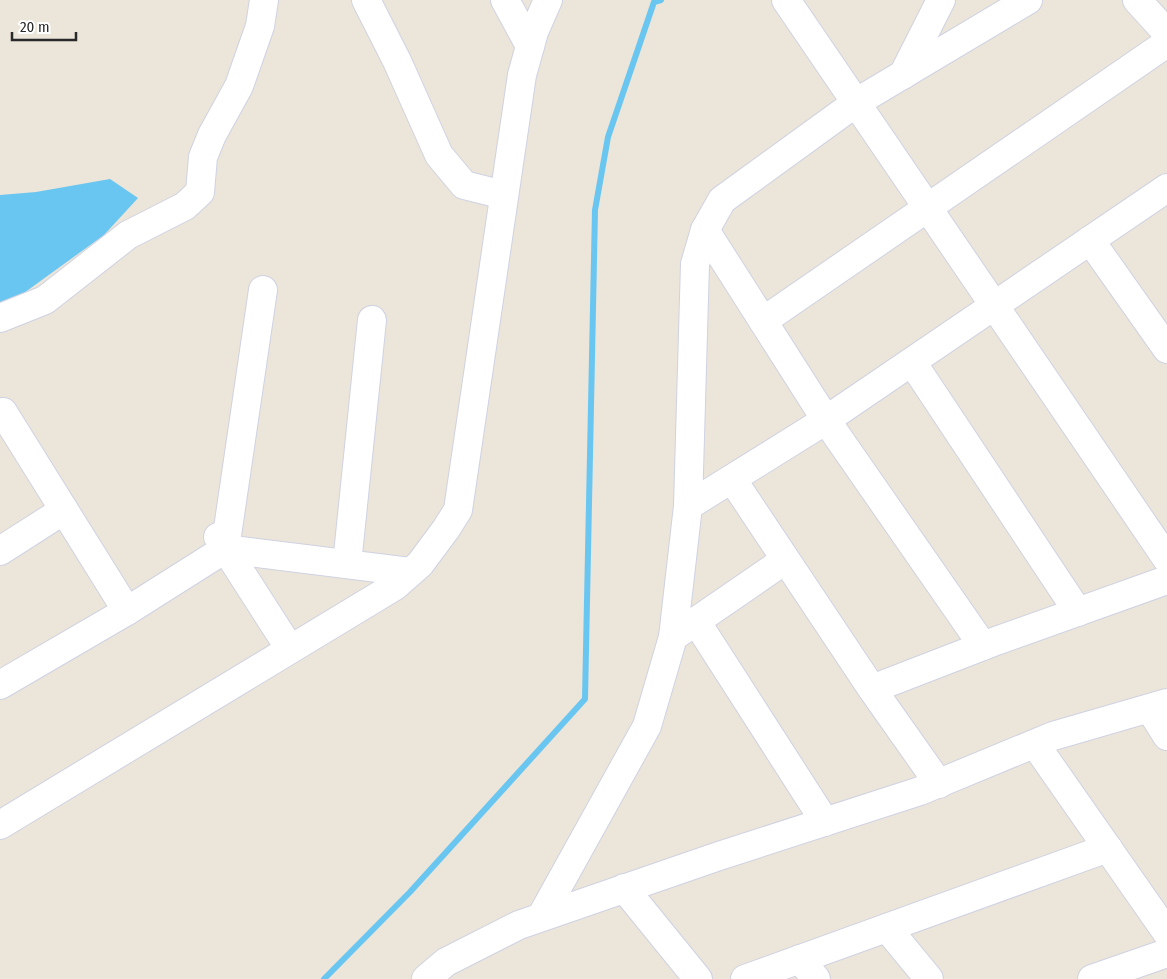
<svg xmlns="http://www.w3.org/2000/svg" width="1167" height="979" font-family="'Fira Sans Condensed',sans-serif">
  <rect width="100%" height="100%" fill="#ece5da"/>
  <!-- water -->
  <polygon fill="#69c6f1" points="110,179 138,198 104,235 17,298 0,305 0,195 36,192"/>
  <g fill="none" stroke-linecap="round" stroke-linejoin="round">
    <!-- stream -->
    <polyline stroke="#69c6f1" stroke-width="6" points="324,979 410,892 585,699 595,210 608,137 654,2 661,0"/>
    <!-- minor casing -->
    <g stroke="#cfd2e2" stroke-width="30">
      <g id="minor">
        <polyline points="366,0 397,61 439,155 464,185 504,195"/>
        <polyline points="505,0 530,46"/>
        <polyline points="786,0 1167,559"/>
        <polyline points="1137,0 1167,33"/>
        <polyline points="903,75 941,0"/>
        <polyline points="705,230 826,420 983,646"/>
        <polyline points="1090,240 1167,349"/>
        <polyline points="0,318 45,300 128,235 185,206 200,192 203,157 212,135 239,86 260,26 264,0"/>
        <polyline points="763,321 1167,43"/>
        <polyline points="912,362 1078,612"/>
        <polyline points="0,414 3,412 127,611"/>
        <polyline points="732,479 872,689 996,641 1167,580"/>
        <polyline points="688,506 826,420 1167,188"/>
        <polyline points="218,537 290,649"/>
        <polyline points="225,549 263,290"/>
        <polyline points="0,551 64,510"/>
        <polyline points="347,564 372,320"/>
        <polyline points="696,621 825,822"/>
        <polyline points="673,637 688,506 695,264 705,230 722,200 857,102 1028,0"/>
        <polyline points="0,685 127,611 225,549 410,572"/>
        <polyline points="872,689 939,784"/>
        <polyline points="1150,709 1167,736"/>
        <polyline points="1035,744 1167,933"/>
        <polyline points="0,825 395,586 420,564 446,529 458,510 522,75 534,32 548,0"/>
        <polyline points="624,888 698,979"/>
        <polyline points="541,917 647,726 673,637 785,560"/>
        <polyline points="887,928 929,979"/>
        <polyline points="800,959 816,979"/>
        <polyline points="426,979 446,962 519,925 719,856 920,791 1053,736 1167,703"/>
        <polyline points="745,979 1108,848"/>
        <polyline points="1092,979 1167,953"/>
      </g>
    </g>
    <!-- minor -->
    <use href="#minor" stroke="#fff" stroke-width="28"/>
  </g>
  <!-- scale -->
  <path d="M12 32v8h64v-8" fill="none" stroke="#292929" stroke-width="2.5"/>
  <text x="20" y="32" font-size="15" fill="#292929" stroke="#ffffff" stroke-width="4" paint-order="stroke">20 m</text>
</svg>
